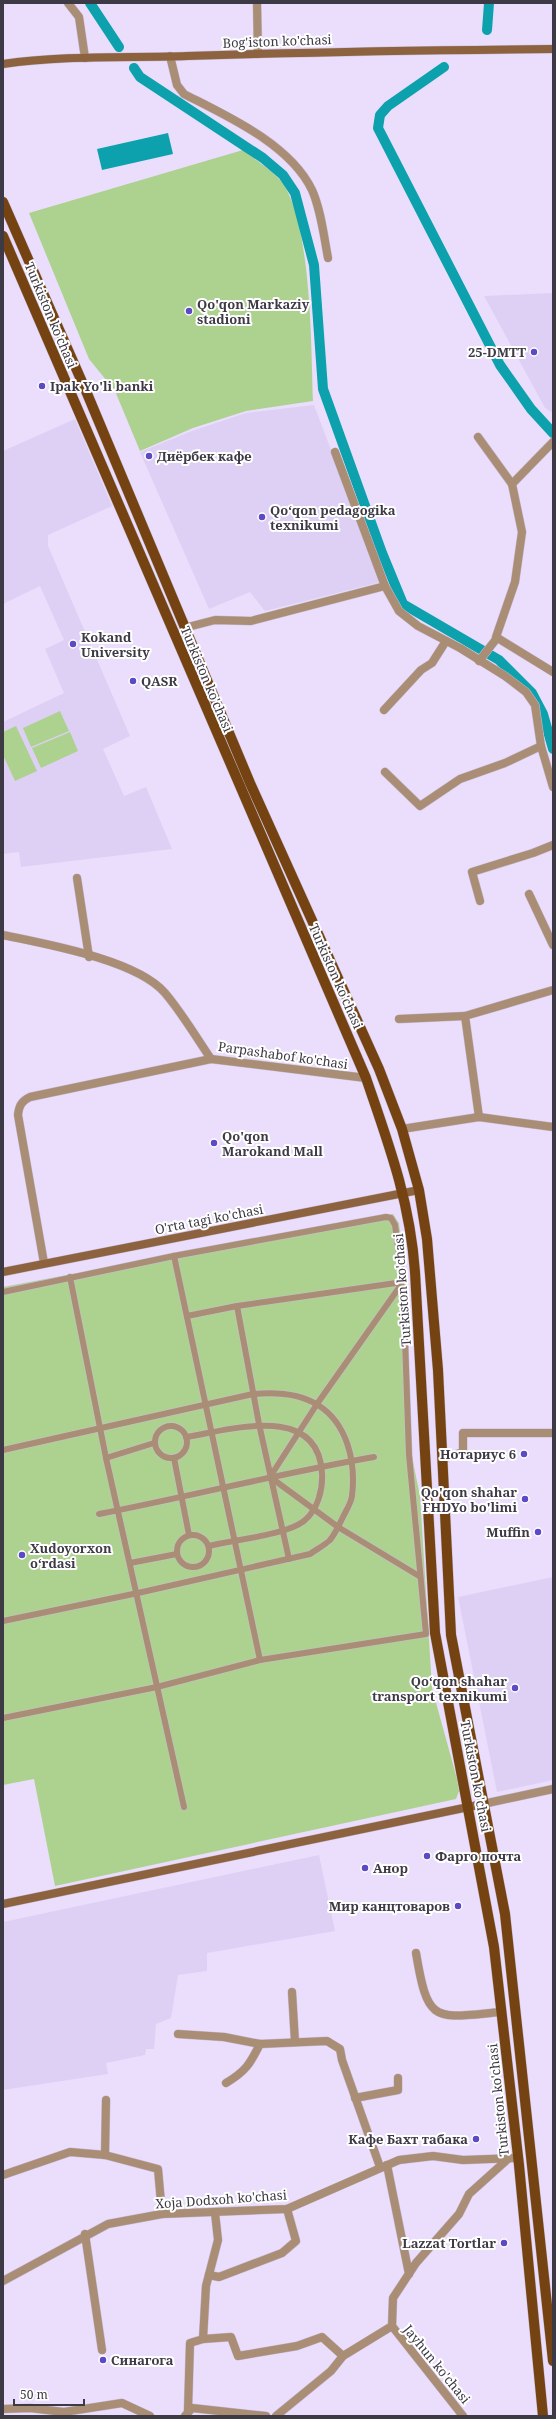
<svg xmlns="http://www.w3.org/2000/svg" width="556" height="2419" font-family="'Noto Serif',serif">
  <rect width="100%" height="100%" fill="#eadefc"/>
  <!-- built -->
  <g fill="#ded0f4">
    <polygon points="553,293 553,413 545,408 484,296"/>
    <polygon points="314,405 381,582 265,611 250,592 209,609 140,452 192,431 246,413"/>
    <polygon points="75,419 112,506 48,535 48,546 130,736 103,749 124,796 146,787 172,849 21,867 19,852 3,854 3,722 64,693 45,649 64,640 40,586 3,604 3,451"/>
    <polygon points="553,1577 553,1780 497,1792 458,1597"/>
    <polygon points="319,1855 335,1931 207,1953 207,1971 178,1975 171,2018 156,2024 154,2049 146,2049 145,2055 106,2063 108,2074 3,2090 3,1922"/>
  </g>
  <!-- green -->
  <g fill="#add290">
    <path d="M243,150C255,160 271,169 281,181C312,221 311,349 313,401L246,411L193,428L140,451L115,391L89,359L29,213Z"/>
    <polygon points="60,711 69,731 31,747 23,728"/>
    <polygon points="16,726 37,771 15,781 3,755 3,732"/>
    <polygon points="70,732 78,751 41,768 32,748"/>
    <polygon points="393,1214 399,1223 403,1257 412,1457 420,1496 432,1688 457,1779 459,1791 456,1799 55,1886 34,1779 3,1785 3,1287"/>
  </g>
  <!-- water -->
  <polygon fill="#0da1ad" points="168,133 173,154 102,170 97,149"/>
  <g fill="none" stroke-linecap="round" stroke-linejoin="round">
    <!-- canal -->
    <g stroke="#0da1ad" stroke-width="10">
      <polyline points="90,3 119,47"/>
      <polyline points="487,30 489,3"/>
      <polyline points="444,67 388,106 380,115 378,128 500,365 531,409 553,433"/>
      <polyline points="134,68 140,77 263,158 283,175 295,193 314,265 323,389 382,553 403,604 499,660 532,693 543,714 553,749"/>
    </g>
    <!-- pedestrian casing -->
    <g stroke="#c8bdd7" stroke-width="7">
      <g id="pedestrian">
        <polyline points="174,1256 260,1660"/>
        <polyline points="70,1277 106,1458 184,1807"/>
        <polyline points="403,1282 317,1404 270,1477 338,1527 419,1576"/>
        <polyline points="3,1292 174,1256 386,1217 391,1218 395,1225 403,1282 409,1455 426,1634 260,1660 157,1687 3,1718"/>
        <polyline points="237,1306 259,1424 289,1559"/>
        <polyline points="187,1316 237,1306 403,1282"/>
        <circle cx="171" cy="1442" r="16"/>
        <path d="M186,1437C230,1430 318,1402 322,1473C323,1489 318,1509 305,1520C289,1535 232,1540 209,1546"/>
        <path d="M3,1450L253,1394C274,1392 299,1393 318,1405C348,1424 356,1463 352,1496C351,1504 345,1512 342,1519C339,1525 335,1534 330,1540C325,1545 317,1549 310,1554L138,1593L3,1621"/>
        <polyline points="106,1458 154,1443"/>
        <polyline points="174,1458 189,1535"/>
        <path d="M99,1514C191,1496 282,1473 374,1457"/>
        <circle cx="193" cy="1551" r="16"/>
        <polyline points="130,1563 177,1554"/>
      </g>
    </g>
    <!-- minor casing -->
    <g stroke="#c8bdd7" stroke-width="9">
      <g id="minor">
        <polyline points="68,3 79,17 85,58"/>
        <polyline points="257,3 258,54"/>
        <path d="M170,56L177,85L184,94C227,116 290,144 312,190C321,210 324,237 328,258"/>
        <polyline points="478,437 512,484"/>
        <polyline points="553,442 512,484 522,532 515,582 496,637 553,672"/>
        <polyline points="335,452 385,586 399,611 418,626 460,648 505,676 526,692 535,705 541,746 553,787"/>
        <polyline points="184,628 215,620 251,621 385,586"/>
        <polyline points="479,661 497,638"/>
        <polyline points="384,710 421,670 432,663 446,641"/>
        <polyline points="385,772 420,806 460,779 505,763 541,746"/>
        <polyline points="77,878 89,957"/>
        <polyline points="529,894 553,945"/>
        <polyline points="480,901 472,872 533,853 553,845"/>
        <polyline points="399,1019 465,1016"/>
        <polyline points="479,1117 465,1016 553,990"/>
        <polyline points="402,1129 479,1117 553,1127"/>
        <path d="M44,1263L18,1115C19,1105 22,1101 30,1097L211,1059"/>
        <polyline points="442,1459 463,1452 463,1433 553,1433"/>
        <path d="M416,1953C428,2025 434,2018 501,2012"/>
        <polyline points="292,1992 295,2042"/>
        <polyline points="178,2034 224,2037 260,2044 327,2041 340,2049 342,2060 380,2167"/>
        <path d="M226,2083C246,2071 250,2064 260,2044"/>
        <polyline points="355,2098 398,2090 398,2078"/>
        <polyline points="105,2155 106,2100"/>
        <polyline points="387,2165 409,2274"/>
        <polyline points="3,2175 70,2152 105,2155 158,2169 162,2214"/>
        <polyline points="85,2234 102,2350"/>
        <polyline points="209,2275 219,2277 282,2253 296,2241 287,2209"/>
        <polyline points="3,2281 108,2224 162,2214 287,2209 399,2160 433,2156 463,2160 518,2158"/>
        <polyline points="392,2326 463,2416"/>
        <polyline points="203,2339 231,2337 238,2356 297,2346 322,2337 343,2356"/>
        <polyline points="3,2409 30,2408 64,2412 122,2403 150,2416"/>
        <polyline points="188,2410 190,2343 203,2339 206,2286 218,2240 215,2213"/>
        <polyline points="185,2416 192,2408 266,2416"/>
        <polyline points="276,2416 331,2371 343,2356 392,2326 393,2298 416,2263 459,2214 469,2194 509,2158"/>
      </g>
    </g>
    <!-- tertiary casing -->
    <g stroke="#c8bdd7" stroke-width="9">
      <g id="tertiary">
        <path d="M3,935C46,944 137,960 165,993C182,1013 196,1037 211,1059L366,1078"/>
        <polyline points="483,1804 553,1789"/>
      </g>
    </g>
    <!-- secondary casing -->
    <g stroke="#c8bdd7" stroke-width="9">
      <g id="secondary">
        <path d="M3,64C63,55 126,58 187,56C309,52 431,50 553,49"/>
        <polyline points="3,1272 419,1190"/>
        <polyline points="3,1904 483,1804"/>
      </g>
    </g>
    <!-- primary casing -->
    <g stroke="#c8bdd7" stroke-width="11">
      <g id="primary">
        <polyline points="3,202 86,391 250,783 379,1069 402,1129 419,1190 427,1239 438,1370 451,1635 505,1914 553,2361"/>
        <path d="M3,236L366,1078C389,1145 410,1201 415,1272L435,1633L494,1947L519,2165L543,2416"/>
      </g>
    </g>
    <!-- pedestrian -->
    <use href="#pedestrian" stroke="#aa8d75" stroke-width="6"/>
    <!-- minor -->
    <use href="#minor" stroke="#aa8d75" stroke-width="8"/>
    <!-- tertiary -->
    <use href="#tertiary" stroke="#aa8d75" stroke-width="8"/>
    <!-- secondary -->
    <use href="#secondary" stroke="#8c623f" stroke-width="8"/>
    <!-- primary -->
    <use href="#primary" stroke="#754311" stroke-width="10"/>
  </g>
  <!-- markers -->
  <g fill="#5b4ac3" stroke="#fff" stroke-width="1.5">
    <circle cx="189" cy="311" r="4"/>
    <circle cx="534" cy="352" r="4"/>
    <circle cx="42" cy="386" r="4"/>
    <circle cx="149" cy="456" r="4"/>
    <circle cx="262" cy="517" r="4"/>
    <circle cx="73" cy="644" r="4"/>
    <circle cx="133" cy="681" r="4"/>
    <circle cx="214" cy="1143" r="4"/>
    <circle cx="524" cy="1454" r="4"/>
    <circle cx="525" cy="1499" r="4"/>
    <circle cx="538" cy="1532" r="4"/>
    <circle cx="22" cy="1555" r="4"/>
    <circle cx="515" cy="1688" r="4"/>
    <circle cx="427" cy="1856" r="4"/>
    <circle cx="365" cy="1868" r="4"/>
    <circle cx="458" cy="1906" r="4"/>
    <circle cx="476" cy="2139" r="4"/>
    <circle cx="504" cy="2243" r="4"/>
    <circle cx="103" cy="2360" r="4"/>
  </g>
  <g text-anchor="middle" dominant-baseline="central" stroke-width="4" stroke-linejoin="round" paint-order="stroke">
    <!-- street labels -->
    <g font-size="13" fill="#3e3a45" stroke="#fff">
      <text transform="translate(277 41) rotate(-2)">Bog'iston ko'chasi</text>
      <text transform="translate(51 315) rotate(67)">Turkiston ko'chasi</text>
      <text transform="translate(207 679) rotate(67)">Turkiston ko'chasi</text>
      <text transform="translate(336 976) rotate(66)">Turkiston ko'chasi</text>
      <text transform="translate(283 1055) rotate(8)">Parpashabof ko'chasi</text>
      <text transform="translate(209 1219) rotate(-11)">O'rta tagi ko'chasi</text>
      <text transform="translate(402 1290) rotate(-94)">Turkiston ko'chasi</text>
      <text transform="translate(476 1776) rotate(79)">Turkiston ko'chasi</text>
      <text transform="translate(498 2100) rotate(-96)">Turkiston ko'chasi</text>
      <text transform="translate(221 2199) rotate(-4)">Xoja Dodxoh ko'chasi</text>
      <text transform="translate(437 2364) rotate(51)">Jayhun ko'chasi</text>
    </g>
    <!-- poi labels -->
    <g font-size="13" font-weight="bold" fill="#3e3a45" stroke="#fff" text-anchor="start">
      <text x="197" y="304">Qo'qon Markaziy<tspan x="197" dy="15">stadioni</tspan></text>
      <text x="526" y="352" text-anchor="end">25-DMTT</text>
      <text x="50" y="386">Ipak Yo'li banki</text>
      <text x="157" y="456">Диёрбек кафе</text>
      <text x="270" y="510">Qo‘qon pedagogika<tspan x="270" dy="15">texnikumi</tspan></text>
      <text x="81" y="637">Kokand<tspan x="81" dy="15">University</tspan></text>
      <text x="141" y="681">QASR</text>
      <text x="222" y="1136">Qo'qon<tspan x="222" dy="15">Marokand Mall</tspan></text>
      <text x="516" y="1454" text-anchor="end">Нотариус 6</text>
      <text x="517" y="1492" text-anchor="end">Qo'qon shahar<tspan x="517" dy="15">FHDYo bo'limi</tspan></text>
      <text x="530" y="1532" text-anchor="end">Muffin</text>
      <text x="30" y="1548">Xudoyorxon<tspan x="30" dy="15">oʻrdasi</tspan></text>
      <text x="507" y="1681" text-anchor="end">Qoʻqon shahar<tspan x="507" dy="15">transport texnikumi</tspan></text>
      <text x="435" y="1856">Фарго почта</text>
      <text x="373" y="1868">Анор</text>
      <text x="450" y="1906" text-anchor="end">Мир канцтоваров</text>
      <text x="468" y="2139" text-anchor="end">Кафе Бахт табака</text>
      <text x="496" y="2243" text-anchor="end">Lazzat Tortlar</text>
      <text x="111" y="2360">Синагога</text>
    </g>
  </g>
  <!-- border -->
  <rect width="556" height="2419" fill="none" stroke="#3e3a45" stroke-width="8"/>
  <!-- scale -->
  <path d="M14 2399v6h70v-6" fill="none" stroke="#3e3a45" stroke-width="2"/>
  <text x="20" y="2399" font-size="12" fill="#3e3a45" stroke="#ffffff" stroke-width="3" paint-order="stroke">50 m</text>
</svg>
